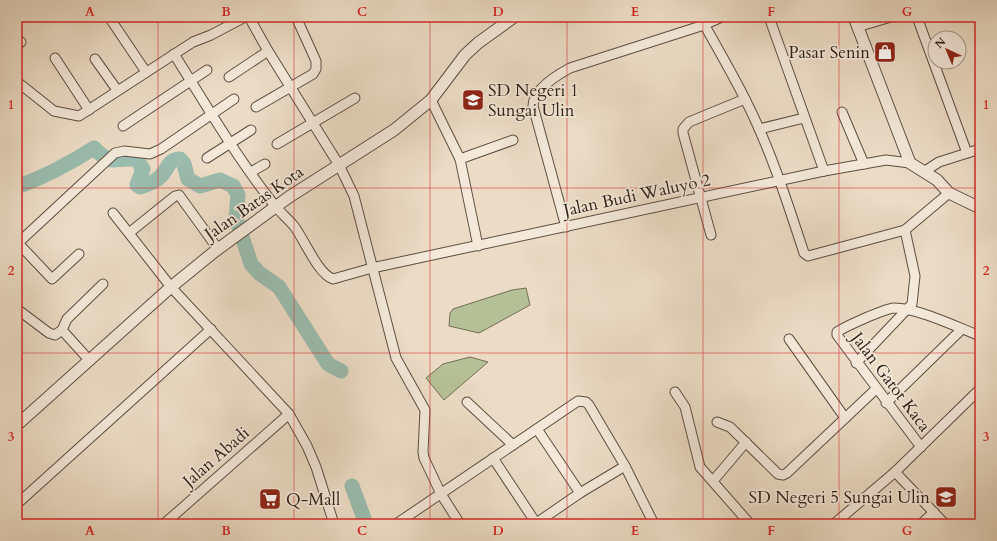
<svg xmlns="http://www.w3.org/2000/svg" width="997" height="541" font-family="Cardo,serif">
  <rect width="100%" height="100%" fill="#ecdcc5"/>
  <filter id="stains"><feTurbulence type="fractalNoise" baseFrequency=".005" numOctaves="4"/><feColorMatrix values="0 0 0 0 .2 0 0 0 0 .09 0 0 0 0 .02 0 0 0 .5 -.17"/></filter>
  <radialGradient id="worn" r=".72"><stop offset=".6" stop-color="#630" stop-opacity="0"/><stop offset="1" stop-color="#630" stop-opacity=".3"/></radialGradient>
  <!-- green -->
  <g fill="#b6c096" stroke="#726f56">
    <polygon points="526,288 530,305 479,333 449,326 450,313 453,309 512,290"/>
    <polygon points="470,357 488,362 444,400 426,378 443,364"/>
  </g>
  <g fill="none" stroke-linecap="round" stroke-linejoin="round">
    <!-- river -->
    <g stroke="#9abcae" stroke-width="15">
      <path d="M17,187C44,177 69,164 94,148C114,169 115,155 137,160L143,169L137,185L140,187C147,185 156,181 161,176C168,169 168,159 180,159L184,164L188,179L200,186L220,180L233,186L238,195L236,218L251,264L259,273L279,287L328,364L341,371"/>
      <polyline points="352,486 366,524"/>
    </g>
    <!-- minor casing -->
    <g stroke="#5d4e42" stroke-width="11">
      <g id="minor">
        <polyline points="109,17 146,72"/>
        <path d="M700,17C715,44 731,71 745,99C770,148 787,201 804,253L808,256L905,230L949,193"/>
        <polyline points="769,17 824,171"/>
        <polyline points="917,17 967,153"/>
        <polyline points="857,27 891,17"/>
        <polyline points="17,45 21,42"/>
        <polyline points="268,51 339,165 354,196 396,358 425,410 423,452 424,458 441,494 460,524"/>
        <path d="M174,54C206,105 237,158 275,206C281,213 288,219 294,226C304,239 318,274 333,279L372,268L824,171L886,160L910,163"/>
        <polyline points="55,58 89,110"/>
        <polyline points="95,59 117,90"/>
        <polyline points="229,77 268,51 249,17"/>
        <polyline points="20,84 54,111 79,116 193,42 211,35 245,17"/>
        <polyline points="431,100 460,159 478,246"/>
        <polyline points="256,107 313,74 316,69 316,61 296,17"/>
        <polyline points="842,112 864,164"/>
        <polyline points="123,126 207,70"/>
        <polyline points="759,129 804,118"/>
        <polyline points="277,144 355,98"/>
        <polyline points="207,158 251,130"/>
        <polyline points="460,159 513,140"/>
        <polyline points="925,171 939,162 980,149"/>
        <polyline points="251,172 265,164"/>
        <polyline points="113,213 171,287 289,414 307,446 316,467 334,524"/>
        <path d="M566,227L533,106C533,90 557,75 570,68L704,25L722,17"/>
        <polyline points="129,233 175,196 179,195 218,249"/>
        <polyline points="711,235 683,133 683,129 689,122 745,99"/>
        <polyline points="18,243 52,279 79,254"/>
        <polyline points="17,244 115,153 124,151 150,154 161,149 234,99"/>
        <polyline points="17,309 49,333 55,335 62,330 90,361"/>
        <polyline points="62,330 67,319 103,284"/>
        <polyline points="789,339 845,418"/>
        <polyline points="856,363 912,304 915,276 905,230"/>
        <polyline points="675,392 685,407 700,467 750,524"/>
        <polyline points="467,402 513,445"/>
        <polyline points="886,403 962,329"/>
        <polyline points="717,422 730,427 778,474 783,475 787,473 876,389"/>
        <polyline points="537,429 580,493"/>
        <path d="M921,447L837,335V332C846,326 884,309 894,308C918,308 957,327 980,336"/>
        <polyline points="493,458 536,523"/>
        <polyline points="895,472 945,524"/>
        <polyline points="713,481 746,442"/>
        <polyline points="17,504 211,329"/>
        <polyline points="164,524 289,414"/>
        <polyline points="396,524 578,401 586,402 589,405 625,466 654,524"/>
        <polyline points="535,524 580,493 625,466"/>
        <polyline points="834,524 895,472 980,389"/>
        <polyline points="921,524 934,512"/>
      </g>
    </g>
    <!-- tertiary casing -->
    <g stroke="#5d4e42" stroke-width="13">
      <g id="tertiary">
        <polyline points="854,17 910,163 937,180 949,193 980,208"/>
        <polyline points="17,425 171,287 214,252 289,197 394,130 431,100 465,55 478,43 514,17"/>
      </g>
    </g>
    <!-- minor -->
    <use href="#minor" stroke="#f3e8d9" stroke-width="9"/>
    <!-- tertiary -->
    <use href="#tertiary" stroke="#f3e8d9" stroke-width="11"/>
  </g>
  <!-- grid -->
  <path fill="none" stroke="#d62828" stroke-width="1" stroke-opacity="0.55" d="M158,17V524M294,17V524M430,17V524M567,17V524M703,17V524M839,17V524M17,188H980M17,353H980"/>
  <!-- icons -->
  <defs>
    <g id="shop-square" transform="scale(1.15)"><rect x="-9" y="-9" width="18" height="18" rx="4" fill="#8f2418" stroke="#f3e8d9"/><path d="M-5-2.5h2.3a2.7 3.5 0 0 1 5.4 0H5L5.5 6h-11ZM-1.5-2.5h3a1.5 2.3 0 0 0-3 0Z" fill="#fff"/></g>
    <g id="school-square" transform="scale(1.15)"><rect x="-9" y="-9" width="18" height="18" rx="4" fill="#8f2418" stroke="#f3e8d9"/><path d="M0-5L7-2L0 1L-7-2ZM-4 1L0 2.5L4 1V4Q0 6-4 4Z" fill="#fff"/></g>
    <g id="supermarket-square" transform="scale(1.15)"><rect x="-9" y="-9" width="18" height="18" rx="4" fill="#8f2418" stroke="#f3e8d9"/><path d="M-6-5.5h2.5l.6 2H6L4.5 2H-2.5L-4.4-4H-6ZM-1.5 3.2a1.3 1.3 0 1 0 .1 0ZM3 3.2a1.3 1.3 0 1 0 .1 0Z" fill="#fff"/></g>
  </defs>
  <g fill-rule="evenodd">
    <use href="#shop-square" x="885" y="52"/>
    <use href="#school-square" x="473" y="100"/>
    <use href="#school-square" x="946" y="497"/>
    <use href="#supermarket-square" x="270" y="499"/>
  </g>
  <g text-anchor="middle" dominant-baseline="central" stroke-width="3.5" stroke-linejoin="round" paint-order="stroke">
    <!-- poi labels -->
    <g font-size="17" fill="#2d1e16" stroke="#f3e8d9" text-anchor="end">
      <text x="870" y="52">Pasar Senin</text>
      <text x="488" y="90" text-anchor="start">SD Negeri 1<tspan x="488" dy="20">Sungai Ulin</tspan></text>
      <text x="930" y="497">SD Negeri 5 Sungai Ulin</text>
      <text x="286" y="499" text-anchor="start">Q-Mall</text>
    </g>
    <!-- street labels -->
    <g font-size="17" fill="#2d1e16" stroke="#f3e8d9">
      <text transform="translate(637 195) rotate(-12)">Jalan Budi Waluyo 2</text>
      <text transform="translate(254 203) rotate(-35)">Jalan Batas Kota</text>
      <text transform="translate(891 382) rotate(53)">Jalan Gatot Kaca</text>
      <text transform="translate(216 457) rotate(-41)">Jalan Abadi</text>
    </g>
  </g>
  <!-- margin -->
  <rect width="997" height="541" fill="none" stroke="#ecdcc5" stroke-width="44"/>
  <!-- north arrow -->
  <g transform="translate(947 50) rotate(316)"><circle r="19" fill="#f3e8d9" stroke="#a4978b"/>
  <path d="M0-3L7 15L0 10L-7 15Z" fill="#8f2418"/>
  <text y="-6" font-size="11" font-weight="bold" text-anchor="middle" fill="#2d1e16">N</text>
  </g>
  <rect x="22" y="22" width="953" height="497" fill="none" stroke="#d62828" stroke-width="1.5"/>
  <g font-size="13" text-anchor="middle" font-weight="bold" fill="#d62828">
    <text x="90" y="16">A</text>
    <text x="226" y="16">B</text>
    <text x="362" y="16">C</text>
    <text x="498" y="16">D</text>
    <text x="635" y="16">E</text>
    <text x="771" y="16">F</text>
    <text x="907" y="16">G</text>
    <text x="11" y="109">1</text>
    <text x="986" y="109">1</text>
    <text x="11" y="275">2</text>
    <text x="986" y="275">2</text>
    <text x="11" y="441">3</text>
    <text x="986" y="441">3</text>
    <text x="90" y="535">A</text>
    <text x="226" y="535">B</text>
    <text x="362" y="535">C</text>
    <text x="498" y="535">D</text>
    <text x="635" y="535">E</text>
    <text x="771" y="535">F</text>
    <text x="907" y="535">G</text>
  </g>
  <rect width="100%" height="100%" filter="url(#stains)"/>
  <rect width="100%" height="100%" fill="url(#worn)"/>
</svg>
